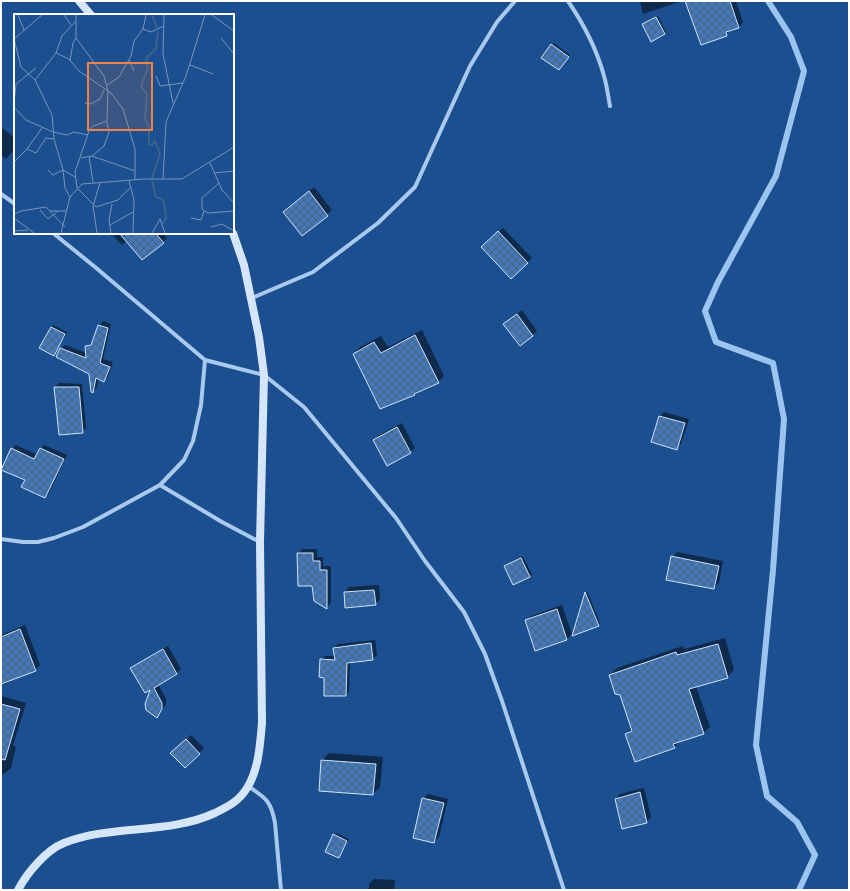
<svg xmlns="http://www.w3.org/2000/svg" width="850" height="891" font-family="'Roboto Condensed',sans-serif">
  <defs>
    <pattern id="building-cross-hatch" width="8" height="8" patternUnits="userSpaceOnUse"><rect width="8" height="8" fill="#4478b7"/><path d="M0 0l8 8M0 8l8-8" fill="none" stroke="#486282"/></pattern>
  </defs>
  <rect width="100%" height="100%" fill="#1b4f8f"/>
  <!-- shadow -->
  <g fill="#0007">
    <polygon points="640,1 682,1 643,14"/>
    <polygon points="719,1 723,1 724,3 736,1 743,22 739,27 731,29 726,35"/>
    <polygon points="658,16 666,32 664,34 645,22"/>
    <polygon points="554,43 570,55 561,67 552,45"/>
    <polygon points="1,127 15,138 15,149 6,159 1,155"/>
    <polygon points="314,187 332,210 303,234 284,212"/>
    <polygon points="503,228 532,258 511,278 482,247"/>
    <polygon points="111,233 163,233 167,238 163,242 127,241 122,245"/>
    <polygon points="522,310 537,331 520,345 504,324"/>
    <polygon points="103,321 111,324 103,359 113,362 108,377 104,381 99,378 97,387 92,392 90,374 61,349 65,345 86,353 86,347 93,342 99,326"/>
    <polygon points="53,325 67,332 54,355 51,328"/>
    <polygon points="422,330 444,376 438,382 414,394 381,407 354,354 360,347 381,336 388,347"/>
    <polygon points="59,383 82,384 86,428 82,432 60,434 55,387"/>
    <polygon points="664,412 689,419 681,444 677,449 660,416"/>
    <polygon points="402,423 415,448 410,452 375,440 379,435"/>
    <polygon points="16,445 38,455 40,449 44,445 67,455 49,493 45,497 26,480 12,449"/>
    <polygon points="303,549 317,549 317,557 323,557 323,566 331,566 331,603 327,607 315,600 313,585 298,553"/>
    <polygon points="677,552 723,561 719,583 714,588 672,557"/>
    <polygon points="523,557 532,574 530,576 505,566"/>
    <polygon points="379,585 380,600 375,604 345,592 349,587"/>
    <polygon points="587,591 600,623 598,625 574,635"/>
    <polygon points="562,605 572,634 567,639 536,650 526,621 531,616"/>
    <polygon points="25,625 40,665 35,670 1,683 1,635"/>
    <polygon points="725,638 734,670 727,677 696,686 710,727 703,733 680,741 674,747 626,734 632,728 621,694 610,675 617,668 683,646 684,649"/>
    <polygon points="375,640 377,655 373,659 350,662 349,692 346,695 325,677 321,660 325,656 336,656 334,648 338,644"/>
    <polygon points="168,646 181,669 177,673 158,684 166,699 166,704 157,717 152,688 132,668 136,664"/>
    <polygon points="1,696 26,703 13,746 16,747 11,768 4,774 1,773"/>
    <polygon points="191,735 204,748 185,767 171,753"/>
    <polygon points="329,753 383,757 380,787 373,794 322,760"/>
    <polygon points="644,788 651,817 646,822 616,799 620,794"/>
    <polygon points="428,794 448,799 439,837 434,842 423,799"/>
    <polygon points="336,833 349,839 339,857 334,835"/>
    <polygon points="374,879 395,880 394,890 369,890 369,884"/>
  </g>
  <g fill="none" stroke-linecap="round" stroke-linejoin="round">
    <!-- stream -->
    <polyline stroke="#9cc4f0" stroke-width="6" points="768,1 791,37 804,71 776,176 718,282 705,311 716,342 773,363 784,419 773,570 756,745 767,796 797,822 815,855 799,890"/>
  </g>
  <!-- building -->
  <g fill="url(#building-cross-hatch)" stroke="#cfe3fa">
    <polygon points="685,1 730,1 739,28 726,32 727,36 701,45"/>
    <polygon points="656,17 665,34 651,42 642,24"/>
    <polygon points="551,44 569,57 559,70 541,58"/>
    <polygon points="309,191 328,216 302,236 283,212"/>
    <polygon points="498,231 528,263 511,279 481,247"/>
    <polygon points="119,233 155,233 164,243 142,260"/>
    <polygon points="517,314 533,336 520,346 503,324"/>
    <polygon points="98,325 108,328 100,363 110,367 104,382 96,378 93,393 91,392 89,374 56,357 60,348 86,358 85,346 91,345"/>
    <polygon points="51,327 65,334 54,356 39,348"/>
    <polygon points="415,335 439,383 414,394 415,395 380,409 353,354 374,342 381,353"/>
    <polygon points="54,387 79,387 83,433 59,435"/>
    <polygon points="659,416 685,423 677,450 651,442"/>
    <polygon points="397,427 411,453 387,466 373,440"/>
    <polygon points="11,448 34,459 40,448 64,459 45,498 21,487 25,480 1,470"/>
    <polygon points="297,553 313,553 313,561 320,561 320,570 327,570 327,609 314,601 312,586 298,586"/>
    <polygon points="671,556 719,566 714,589 666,580"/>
    <polygon points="521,558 530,577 513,585 504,566"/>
    <polygon points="374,590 376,605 345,608 344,592"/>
    <polygon points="585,592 599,626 572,636"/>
    <polygon points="557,609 567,640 535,651 525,620"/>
    <polygon points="20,629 36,671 1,684 1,637"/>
    <polygon points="371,643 373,660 347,663 346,696 324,696 324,678 319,677 320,659 335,660 333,648"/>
    <polygon points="718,644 728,678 689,689 704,734 673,744 675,748 635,762 625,734 632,731 620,695 615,694 609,675 676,652 677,655"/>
    <polygon points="163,649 177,674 154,688 162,703 162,709 157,718 146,710 145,704 150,690 145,693 130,668"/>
    <polygon points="1,704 20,709 5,760 1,759"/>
    <polygon points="186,739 200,754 185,768 170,753"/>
    <polygon points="321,760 376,764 373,795 319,791"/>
    <polygon points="640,792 647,823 622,829 615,799"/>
    <polygon points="422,798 444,803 434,843 413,838"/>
    <polygon points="333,834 347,841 339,858 325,852"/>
  </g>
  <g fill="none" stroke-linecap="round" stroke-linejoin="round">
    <!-- street -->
    <g stroke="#a9c9ee" stroke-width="4">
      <path d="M568,1C583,23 597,50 604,76C607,86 608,96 610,106"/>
      <polyline points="1,194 15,204"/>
      <polyline points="53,233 95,267 205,360 264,375 304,407 396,518 425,561 464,612 485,654 502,701 564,890"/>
      <polyline points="252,298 313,272 378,223 415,187 470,66 497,22 515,1"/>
      <polyline points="160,485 222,522 260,542"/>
      <polyline points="1,539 23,542 38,542 54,538 83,527 160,485 184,460 193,441 201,405 205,360"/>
      <path d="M248,786C266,798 271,801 275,823L281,890"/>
    </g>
    <!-- secondary -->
    <g stroke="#d6e6fa" stroke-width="8">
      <polyline points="79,1 91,15"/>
      <path d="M18,890C27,873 46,850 64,843C112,824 167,835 215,813C229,806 239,801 247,788C259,769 260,744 262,723L260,542L264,375L259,337L244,265L233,233"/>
    </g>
  </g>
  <!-- overview -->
  <g transform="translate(14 14)">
    <rect width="220" height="220" fill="#1b4f8f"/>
    <path fill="none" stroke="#3c6290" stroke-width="2" d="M138,1L143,14M138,164L146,140L141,127L138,131L135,130V113L131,105L133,80L127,72L134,54L132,49L133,43L142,35L144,17M138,167L142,183L148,185L150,189L152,204L149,210"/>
    <path fill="none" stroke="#7695bc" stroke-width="1" d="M4,1L10,16M50,1L57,11M62,1V24L90,62L94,77L93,107L79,112L75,117L61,158L63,174L82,193L104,186L117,173M150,1L149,40L159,89M198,1L220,17M129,15L132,1M207,24L220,40M0,25L7,53L21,66L38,101L40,125L49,156L61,163M0,25L28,1M42,39L55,45L65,57L97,79L109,95L121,135V166M115,46L120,57M56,47L59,29L62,24M176,51L199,60M142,62L146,72L169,69M21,66L42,39L48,22L61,8M93,71L105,63L117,42L120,27L129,15L137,18L150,12M71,89L77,90L86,85L90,76M0,90L2,70L22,54M0,93L12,106L39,118L53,121L60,118L74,121M28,114L13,135L22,139L32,124L40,125M75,142L79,168M78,142L90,132L95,118L93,108M67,144L78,142L121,157M0,148L13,135M196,149L208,176L220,189M34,156L39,161L49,156M49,156L51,174L56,183M200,159L220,157M149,165L152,108L172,62L191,1M115,167L120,186L119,219M205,169L188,184V195L194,199L220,197M26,196L34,205L44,197M36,197H53M0,200L7,197L32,193L51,213M0,204L20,219M177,204L187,206L190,197M146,205L151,219M96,211L119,198M197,213L208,210L220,217M0,217L14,216M47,219L56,183L68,170L130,165H168L220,133M83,219L79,192L86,169M97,219L95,206L98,190M138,219L146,205"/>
    <path fill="#ee8249" fill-opacity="0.15" stroke="#ee8249" stroke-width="2" d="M74,49H138V116H74Z"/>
    <rect width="220" height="220" fill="none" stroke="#fff" stroke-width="2"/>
  </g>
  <!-- border -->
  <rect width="850" height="891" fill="none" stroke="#ffffff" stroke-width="4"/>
</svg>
